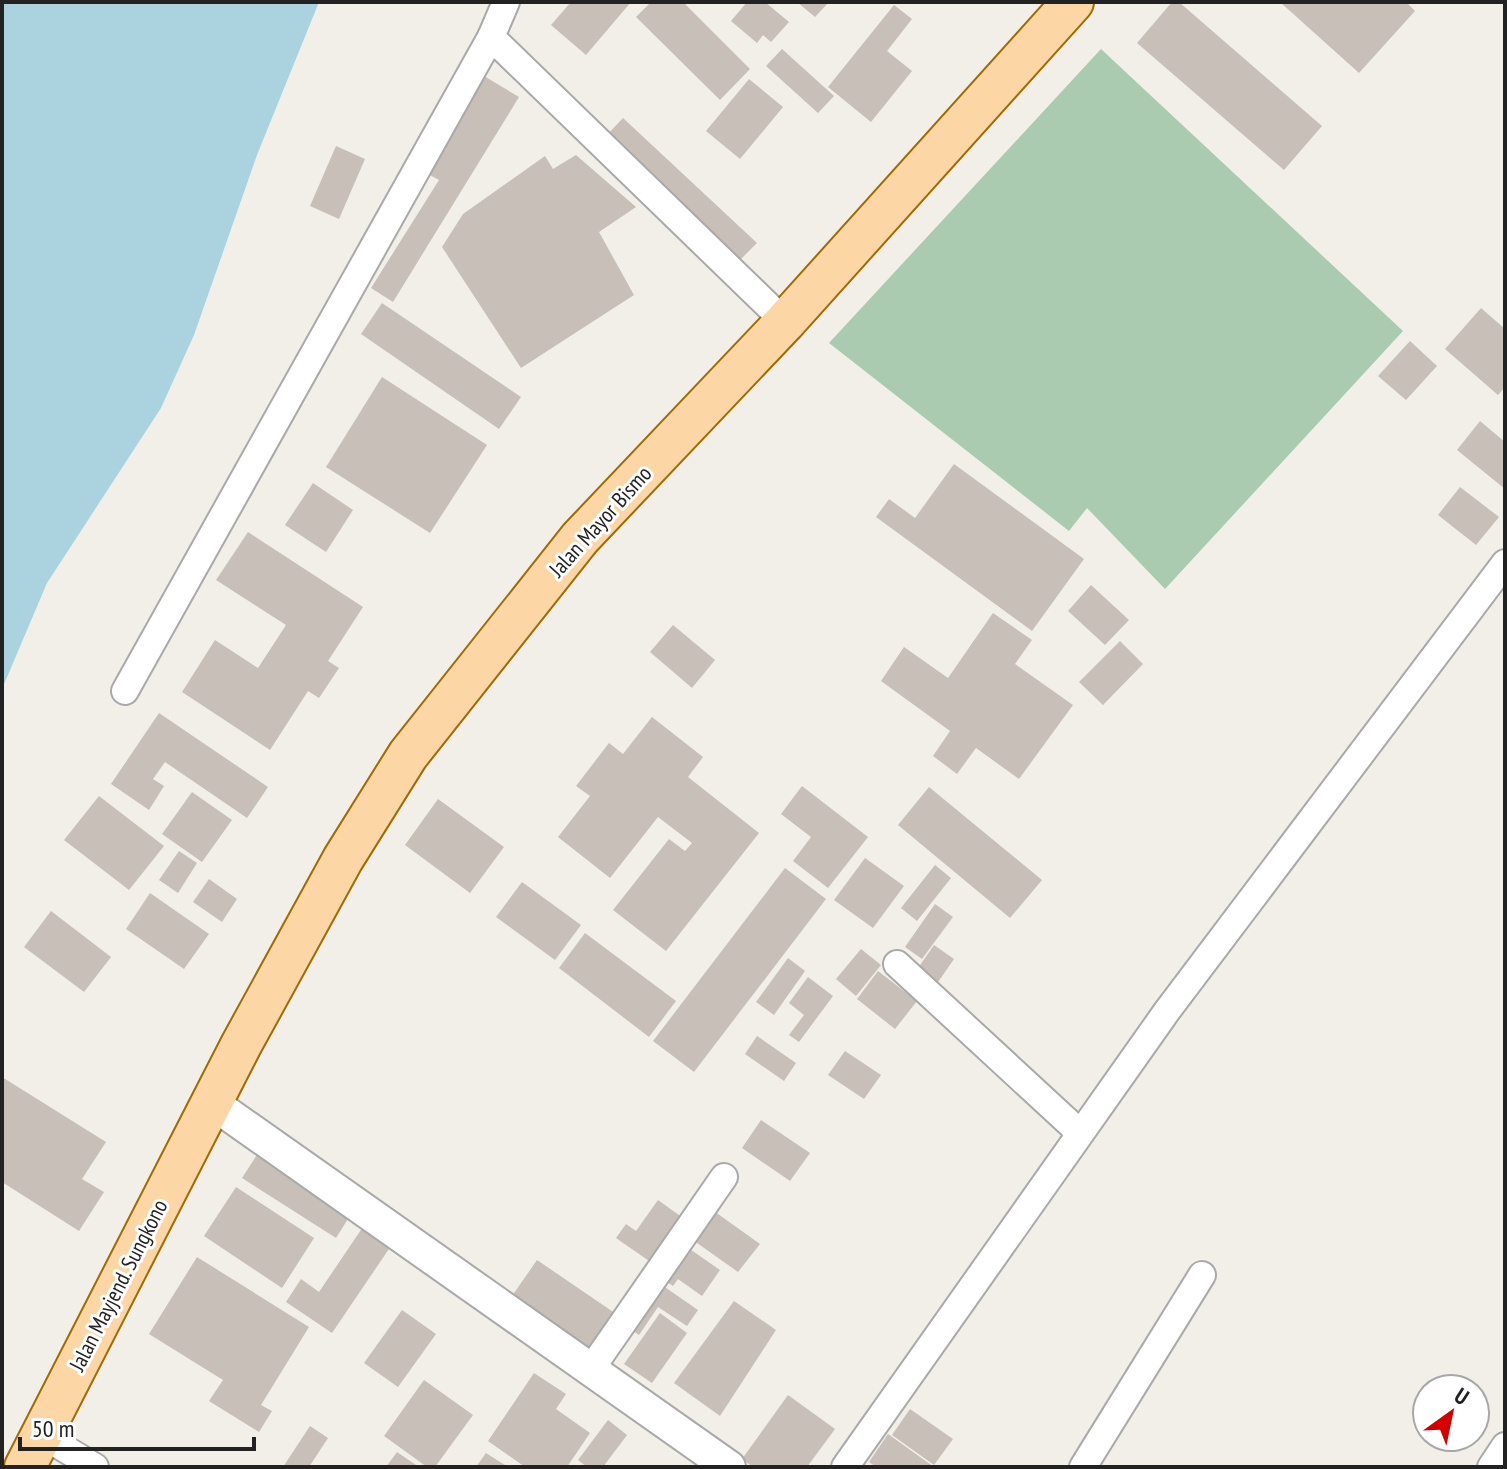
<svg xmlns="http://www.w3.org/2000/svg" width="1507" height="1469" font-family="'PT Sans Narrow',sans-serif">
  <rect width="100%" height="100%" fill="#f2efe9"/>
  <!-- cemetery -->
  <polygon fill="#aacbaf" points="1101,49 1403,331 1165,589 1087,508 1069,531 829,343"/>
  <!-- water -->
  <polygon fill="#aad3df" points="2,2 319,2 257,155 194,335 161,408 47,583 2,689"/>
  <!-- building -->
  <g fill="#c7bfb8">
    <polygon points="571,2 631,2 586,55 551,25"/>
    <polygon points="651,2 683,2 750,69 720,100 636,17"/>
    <polygon points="747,2 765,2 789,22 771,42 763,35 757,43 731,21"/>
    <polygon points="797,2 829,2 815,17"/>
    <polygon points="1172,2 1179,2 1322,126 1284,170 1137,43"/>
    <polygon points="1280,2 1406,2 1415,11 1359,73"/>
    <polygon points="894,5 912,19 887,51 912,71 871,122 828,87"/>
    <polygon points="782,49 834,96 818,113 766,66"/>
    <polygon points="484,76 519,97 393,302 371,288 439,180 426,173"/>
    <polygon points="749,79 783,107 740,159 706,131"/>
    <polygon points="623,118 757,243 734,266 606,136"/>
    <polygon points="336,146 365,159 339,219 310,206"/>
    <polygon points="576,155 636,207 599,232 634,295 521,368 442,247 463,214 545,156 553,169"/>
    <polygon points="382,303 521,397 499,429 361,334"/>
    <polygon points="1481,308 1505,329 1505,387 1498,395 1445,349"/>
    <polygon points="1410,341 1437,366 1406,400 1378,376"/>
    <polygon points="382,377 487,445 430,533 326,467"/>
    <polygon points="1480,421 1505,442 1505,489 1457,450"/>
    <polygon points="954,464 1084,559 1032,631 876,517 889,499 915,518"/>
    <polygon points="313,483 353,510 326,552 285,525"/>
    <polygon points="1460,487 1499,517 1476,545 1438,515"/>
    <polygon points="248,532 363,607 328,661 339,668 319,698 308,691 270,750 182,692 215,640 258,668 286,625 216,580"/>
    <polygon points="1091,585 1129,620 1105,645 1068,611"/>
    <polygon points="993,613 1032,640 1015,664 1073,705 1019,779 976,748 957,774 933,756 950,731 881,681 904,647 948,678"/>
    <polygon points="673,625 715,660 692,688 650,652"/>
    <polygon points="1120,641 1143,664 1103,705 1079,682"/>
    <polygon points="159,713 268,787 247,818 165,762 153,779 164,786 149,810 111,784"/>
    <polygon points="652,717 703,757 688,777 759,833 666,951 613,910 669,839 685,851 692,843 658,817 610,878 558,837 590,796 576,786 609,743 623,754"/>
    <polygon points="802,786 868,837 828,888 793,861 811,837 781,814"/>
    <polygon points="929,787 1042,880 1010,918 898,825"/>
    <polygon points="192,792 232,820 202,862 162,834"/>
    <polygon points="99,796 164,846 129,890 64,840"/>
    <polygon points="438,799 504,847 470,893 405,845"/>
    <polygon points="179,851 197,863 178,893 159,880"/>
    <polygon points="865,858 904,886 873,928 834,900"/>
    <polygon points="935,865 951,878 917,921 901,908"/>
    <polygon points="785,868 826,899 694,1072 653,1041"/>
    <polygon points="209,879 237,899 222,922 193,902"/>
    <polygon points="522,882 581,925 555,960 496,917"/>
    <polygon points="150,893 209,934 184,969 126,929"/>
    <polygon points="935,904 953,917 922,959 905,947"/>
    <polygon points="51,911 111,957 84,992 24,947"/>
    <polygon points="585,933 676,1001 649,1037 559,968"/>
    <polygon points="934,945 954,959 936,985 916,971"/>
    <polygon points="861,949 881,965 856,996 836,979"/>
    <polygon points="788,958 805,971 774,1015 756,1002"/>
    <polygon points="878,971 917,1001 895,1029 857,999"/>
    <polygon points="808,977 833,996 799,1042 789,1035 804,1015 789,1003"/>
    <polygon points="757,1036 796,1063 784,1081 745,1054"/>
    <polygon points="845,1051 881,1075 864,1099 828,1075"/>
    <polygon points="2,1077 106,1142 82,1179 104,1192 79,1231 2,1182"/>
    <polygon points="761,1120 810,1153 790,1181 742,1148"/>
    <polygon points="260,1150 353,1211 336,1238 242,1178"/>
    <polygon points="236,1187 314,1238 282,1288 204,1236"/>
    <polygon points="658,1200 683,1218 652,1263 616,1238 626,1224 636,1231"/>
    <polygon points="711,1209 760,1244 738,1272 690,1238"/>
    <polygon points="367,1221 395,1240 332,1333 286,1302 301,1279 319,1292"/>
    <polygon points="684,1245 720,1270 702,1296 678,1279 673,1286 660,1277"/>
    <polygon points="197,1257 309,1327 261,1405 272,1411 259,1432 209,1401 223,1380 149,1334"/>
    <polygon points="537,1260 622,1318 596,1355 512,1296"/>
    <polygon points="656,1281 698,1310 687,1326 658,1307 639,1335 626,1326"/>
    <polygon points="734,1301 776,1330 720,1416 674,1383"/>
    <polygon points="402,1310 436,1334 398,1387 364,1363"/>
    <polygon points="660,1313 687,1333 652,1383 624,1364"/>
    <polygon points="534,1373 566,1394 556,1409 590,1433 567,1467 525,1467 488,1441"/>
    <polygon points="424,1380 473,1415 435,1467 427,1467 384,1436"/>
    <polygon points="788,1395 835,1429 807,1467 753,1467 742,1459"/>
    <polygon points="910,1409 953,1439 934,1465 892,1435"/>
    <polygon points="608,1420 627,1435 603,1467 587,1467 578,1460"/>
    <polygon points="310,1426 328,1438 309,1467 283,1467"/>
    <polygon points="888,1434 934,1467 876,1467 869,1462"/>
    <polygon points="397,1452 419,1467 386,1467"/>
    <polygon points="486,1453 508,1467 476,1467"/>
  </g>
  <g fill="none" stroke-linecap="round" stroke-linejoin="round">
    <!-- minor casing -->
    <g stroke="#a9a9a9" stroke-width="30">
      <g id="minor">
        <polyline points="491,37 785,322"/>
        <polyline points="125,691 491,37 506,2"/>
        <polyline points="897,964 1079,1132"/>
        <polyline points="591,1369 724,1177"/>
        <polyline points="42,1435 95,1467"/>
        <polyline points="845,1467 1167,1011 1505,563"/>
        <polyline points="1083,1467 1202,1275"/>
        <polyline points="1491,1467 1505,1446"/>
      </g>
    </g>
    <!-- tertiary casing -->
    <g stroke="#a9a9a9" stroke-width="36">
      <polyline id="tertiary" points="211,1102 729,1467"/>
    </g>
    <!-- primary casing -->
    <g stroke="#a06b00" stroke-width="44">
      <polyline id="primary" points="25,1467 241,1045 343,859 408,755 580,538 785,322 1073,2"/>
    </g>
    <!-- minor -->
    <use href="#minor" stroke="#fff" stroke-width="26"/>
    <!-- tertiary -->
    <use href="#tertiary" stroke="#fff" stroke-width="32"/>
    <!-- primary -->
    <use href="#primary" stroke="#fcd6a4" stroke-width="40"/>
  </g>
  <g text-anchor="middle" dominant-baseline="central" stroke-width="6" stroke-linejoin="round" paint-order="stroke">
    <!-- street labels -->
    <g font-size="22" fill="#222" stroke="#fff">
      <text transform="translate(600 521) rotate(-48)">Jalan Mayor Bismo</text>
      <text transform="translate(118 1285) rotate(-63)">Jalan Mayjend. Sungkono</text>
    </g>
  </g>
  <!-- border -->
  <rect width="1507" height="1469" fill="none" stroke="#222222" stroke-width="8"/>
  <!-- north arrow -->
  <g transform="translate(1451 1413) rotate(33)"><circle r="38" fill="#ffffff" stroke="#a7a7a7" stroke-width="2"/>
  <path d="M0-6L14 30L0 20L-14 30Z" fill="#d40000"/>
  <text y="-12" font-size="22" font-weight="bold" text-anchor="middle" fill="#222222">U</text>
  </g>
  <!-- scale -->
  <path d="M20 1437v12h234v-12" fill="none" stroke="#222222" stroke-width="4"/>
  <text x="32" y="1437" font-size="24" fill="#222222" stroke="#ffffff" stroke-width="6" paint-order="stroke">50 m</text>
</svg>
